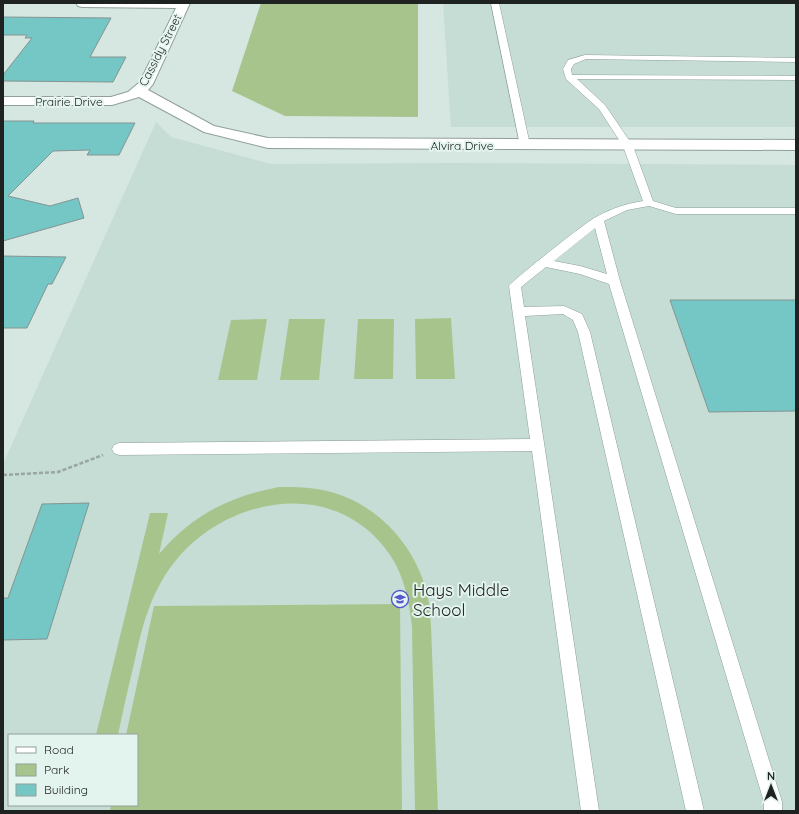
<svg xmlns="http://www.w3.org/2000/svg" width="799" height="814" font-family="Quicksand,sans-serif">
  <rect width="100%" height="100%" fill="#d6e6e0"/>
  <!-- built -->
  <g fill="#c5ddd4" fill-rule="evenodd">
    <polygon points="443,3 796,3 796,127 451,127"/>
    <path d="M156,122L171,137L271,164L451,163L796,165V811H3V464ZM9,735H137V805H9Z"/>
  </g>
  <!-- green -->
  <g fill="#a8c48d">
    <polygon points="261,3 418,3 418,117 285,116 232,91"/>
    <polygon points="451,318 455,379 416,379 415,319"/>
    <polygon points="267,319 257,380 218,380 231,320"/>
    <polygon points="289,319 325,319 319,380 280,380"/>
    <polygon points="358,319 394,319 393,379 354,379"/>
    <path d="M279,487C295,487 311,487 327,491C378,503 418,548 428,598C430,607 430,617 431,626L438,811H415L412,627C409,602 405,579 392,558C340,477 232,494 177,559C151,590 142,626 134,664C128,688 123,711 118,735H96L150,513H168L159,554C192,515 230,496 279,487Z"/>
    <polygon points="400,604 402,811 110,811 111,805 137,805 137,735 126,735 154,606"/>
  </g>
  <!-- building -->
  <g fill="#74c7c5" stroke="#849493">
    <polygon points="3,17 111,18 90,57 126,57 113,82 3,81 3,75 32,38 25,38 27,35 3,35"/>
    <polygon points="3,121 34,121 33,123 135,123 119,155 87,155 90,150 53,151 8,196 50,206 78,198 84,218 3,241"/>
    <polygon points="3,256 66,257 52,284 48,284 27,328 3,328"/>
    <polygon points="670,300 796,300 796,411 709,412"/>
    <polygon points="89,503 47,639 3,640 3,598 8,598 42,504"/>
  </g>
  <g fill="none" stroke-linecap="round" stroke-linejoin="round">
    <!-- lane casing -->
    <g stroke="#909f9a" stroke-width="1">
      <g id="lane">
        <polygon points="491,3 499,3 530,145 525,148 520,145"/>
        <path d="M585,55L796,58V62L586,59L574,64L571,69L572,75L796,76V80L577,79L605,105L633,146L653,201L676,208H796V214H676L649,206L627,210L604,221L620,281L782,802V811H764V802L609,284L580,274L546,267L521,287L524,307L564,306L582,314L590,332L704,811H686L578,332L573,320L563,314L525,316L599,811H581L532,451L119,455L114,453L112,449L114,445L119,443L530,439L509,286C514,279 586,222 596,217C613,208 625,204 643,201L623,146L599,109L566,79L563,69L568,60ZM595,228L607,274L580,266L554,261Z"/>
      </g>
    </g>
    <!-- street casing -->
    <g stroke="#909f9a" stroke-width="2">
      <polygon id="street" points="76,3 190,3 153,84 148,90 214,126 268,138 796,140 796,150 268,148 204,132 139,97 112,105 3,105 3,97 111,97 128,92 140,82 176,8 82,7 78,6"/>
    </g>
    <!-- path -->
    <polyline stroke="#9aa6a2" stroke-width="2.5" stroke-dasharray="4 2" stroke-linecap="butt" points="3,475 58,472 103,455"/>
    <!-- lane -->
    <use href="#lane" fill="#fff" fill-rule="evenodd"/>
    <!-- street -->
    <use href="#street" fill="#fff" fill-rule="evenodd"/>
  </g>
  <!-- icons -->
  <defs>
    <g id="school-ring" transform="scale(0.9)"><circle r="9.5" fill="#e3f3ed" stroke="#5457ce" stroke-width="1.5"/><path d="M0-5L7-2L0 1L-7-2ZM-4 1L0 2.5L4 1V4Q0 6-4 4Z" fill="#5457ce"/></g>
  </defs>
  <g fill-rule="evenodd">
    <use href="#school-ring" x="400" y="599"/>
  </g>
  <g text-anchor="middle" dominant-baseline="central" stroke-width="4" stroke-linejoin="round" paint-order="stroke">
    <!-- far-street labels -->
    <g font-size="12" fill="#1e2321" stroke="#e3f3ed">
      <text transform="translate(160 50) rotate(-63)">Cassidy Street</text>
      <text x="69" y="101">Prairie Drive</text>
      <text x="462" y="145">Alvira Drive</text>
    </g>
    <!-- near-poi labels -->
    <g font-size="17" fill="#1e2321" stroke="#e3f3ed" text-anchor="start">
      <text x="413" y="589">Hays Middle<tspan x="413" dy="20">School</tspan></text>
    </g>
  </g>
  <!-- border -->
  <rect width="799" height="814" fill="none" stroke="#1e2321" stroke-width="8"/>
  <!-- legend -->
  <rect x="8" y="734" width="130" height="72" fill="#e3f3ed" stroke="#94a09b"/>
  <rect x="16" y="747" width="20" height="6" fill="#ffffff" stroke="#94a09b"/>
  <text x="44" y="754" font-size="12" fill="#1e2321">Road</text>
  <rect x="16" y="764" width="20" height="12" fill="#a8c48d" stroke="#94a09b"/>
  <text x="44" y="774" font-size="12" fill="#1e2321">Park</text>
  <rect x="16" y="784" width="20" height="12" fill="#74c7c5" stroke="#94a09b"/>
  <text x="44" y="794" font-size="12" fill="#1e2321">Building</text>
  <!-- north arrow -->
  <g transform="translate(771 786)" stroke="#e3f3ed" stroke-width="3" paint-order="stroke">
  <path d="M0-3L7 15L0 10L-7 15Z" fill="#1e2321"/>
  <text y="-6" font-size="11" font-weight="bold" text-anchor="middle" fill="#1e2321">N</text>
  </g>
</svg>
